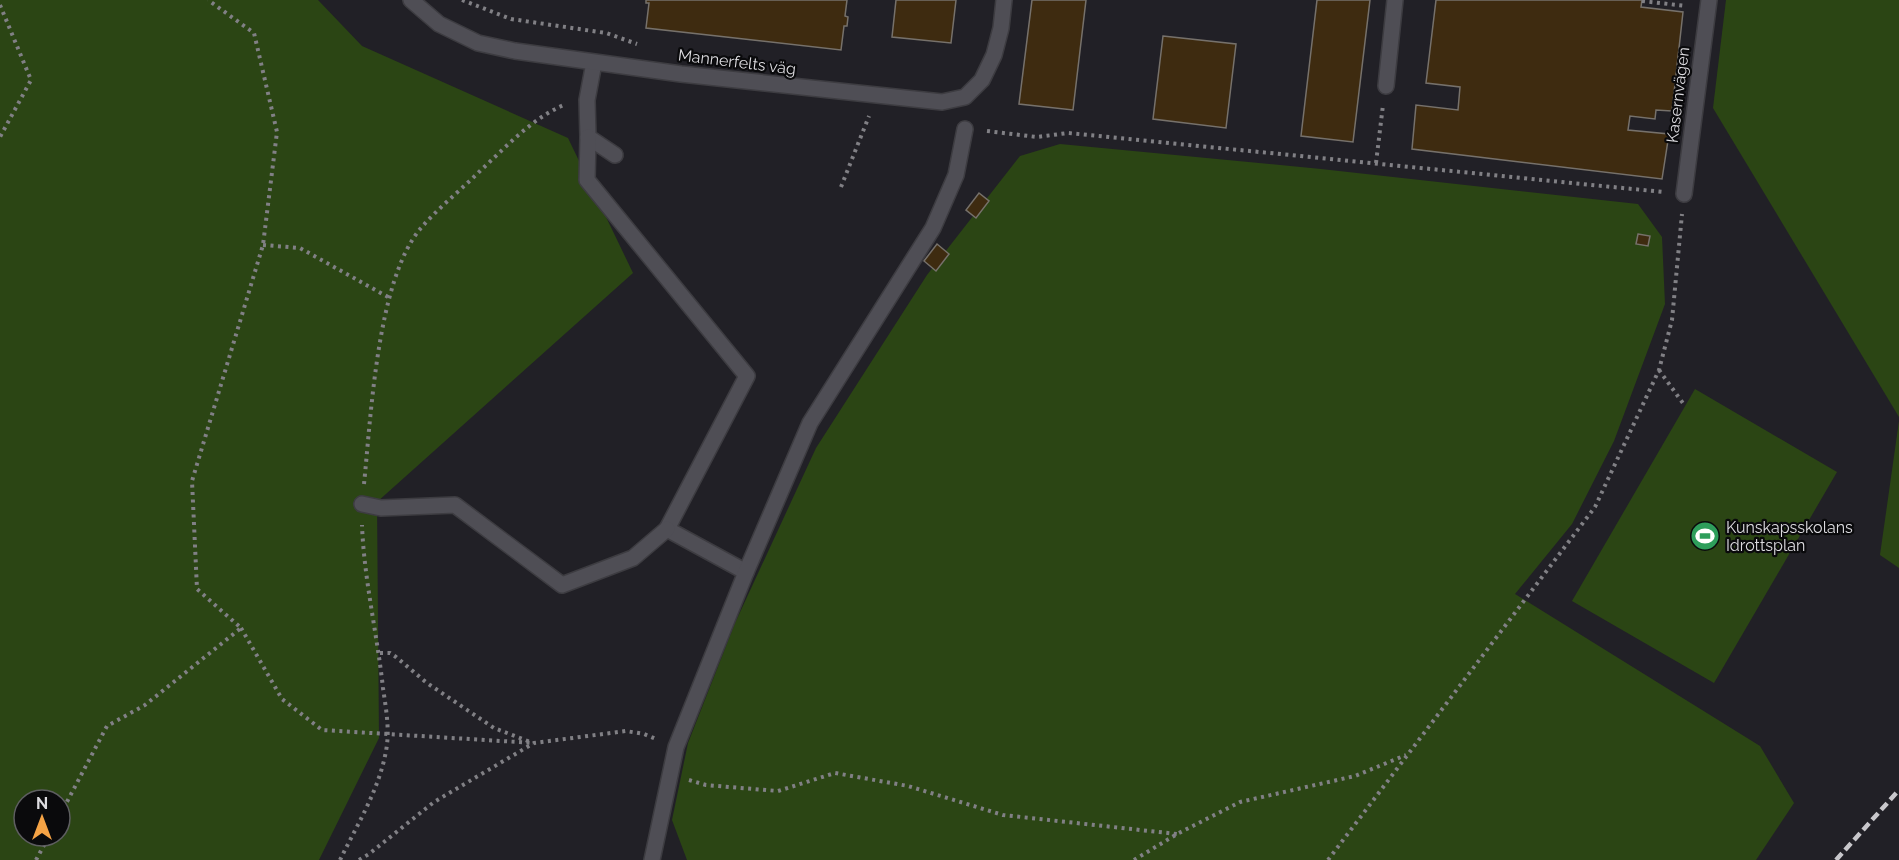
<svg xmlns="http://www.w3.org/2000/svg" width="1899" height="860" font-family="Raleway,sans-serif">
  <rect width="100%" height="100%" fill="#212026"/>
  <!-- green -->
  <g fill="#2b4514" fill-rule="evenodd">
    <path d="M0,0H318L362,46L568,138L633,273L377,502L379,738L319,860H0ZM24,800H60V836H24Z"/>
    <polygon points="1726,0 1899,0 1899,417 1713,108"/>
    <polygon points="1060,144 1321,169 1638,204 1662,237 1665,304 1614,441 1572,524 1515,594 1760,746 1794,803 1756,860 687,860 672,820 688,743 735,623 816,448 927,275 1020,156"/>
    <polygon points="1695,389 1837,472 1714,683 1572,601"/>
    <polygon points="1899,421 1899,568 1880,555"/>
  </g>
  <!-- building -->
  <g fill="#3e2b10" stroke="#76716b" stroke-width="1.5">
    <polygon points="646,0 847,0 845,16 848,17 847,26 844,26 841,50 646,28 649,3 646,3"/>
    <polygon points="896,0 956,0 951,43 892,37"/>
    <polygon points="1032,0 1086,0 1073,110 1019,104"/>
    <polygon points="1317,0 1370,0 1353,142 1301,136"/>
    <polygon points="1436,0 1642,0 1641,7 1683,12 1672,111 1656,110 1655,119 1630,116 1628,130 1669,134 1662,179 1412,149 1416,105 1458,110 1460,87 1426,83"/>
    <polygon points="1163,36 1236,44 1226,128 1153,119"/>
    <polygon points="979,193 989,201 976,218 966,210"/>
    <polygon points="1638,234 1650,236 1648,246 1636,244"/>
    <polygon points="937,244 949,254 936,271 924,261"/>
  </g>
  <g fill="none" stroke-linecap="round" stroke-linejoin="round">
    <!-- lane casing -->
    <g stroke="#3d3c41" stroke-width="18">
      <g id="lane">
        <polyline points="594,63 587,100 588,137 615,155"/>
        <polyline points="588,137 587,180 747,376 667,529 746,572"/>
        <polyline points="362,504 381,508 455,505 562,585 633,558 667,529"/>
      </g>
    </g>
    <!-- street casing -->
    <g stroke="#3d3c41" stroke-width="18">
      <g id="street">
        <polyline points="411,0 439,24 478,43 515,51 681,74 942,102 965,97 982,80 994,55 1001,28 1004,0"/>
        <polyline points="1386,86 1395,0"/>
        <polyline points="1684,194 1709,0"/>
        <polyline points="652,860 676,747 746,572 810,423 933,228 956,175 965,129"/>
      </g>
    </g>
    <!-- path -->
    <g stroke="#818085" stroke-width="4" stroke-dasharray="3 4.5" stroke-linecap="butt">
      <polyline points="462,0 511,19 606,33 637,44"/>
      <polyline points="1642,1 1686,6"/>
      <polyline points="0,5 31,80 0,137"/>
      <polyline points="987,131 1037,137 1068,133 1663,192"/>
      <polyline points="1376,163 1383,105"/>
      <polyline points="841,187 869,116"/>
      <polyline points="263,245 300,248 388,297"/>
      <polyline points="1659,370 1685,406"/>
      <path d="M364,484C371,417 377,279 421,228C438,208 461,190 480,171C507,146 532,118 566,104"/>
      <polyline points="241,628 282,699 322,730 534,743"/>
      <polyline points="380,653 390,653 396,657 427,683 494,728 533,743"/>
      <polyline points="689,780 706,785 778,791 835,773 908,786 1003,815 1177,834"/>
      <polyline points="60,815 107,726 145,705 241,628 197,589 192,481 263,245 277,132 254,33 208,0"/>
      <polyline points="36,860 49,836"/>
      <path d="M340,860C357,825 379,790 386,751C390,730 386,709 383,688C377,633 364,579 362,525"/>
      <polyline points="359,860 369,854 434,802 534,743 626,731 644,734 656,739"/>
      <polyline points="1134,860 1177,834 1240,802 1355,776 1406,755"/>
      <polyline points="1328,860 1595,507 1659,370 1672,320 1682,214"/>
    </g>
    <!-- lane -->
    <use href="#lane" stroke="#4f4e55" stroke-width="15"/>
    <!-- street -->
    <use href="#street" stroke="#4f4e55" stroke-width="15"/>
    <!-- rail -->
    <polyline stroke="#c8c7cb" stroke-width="4.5" stroke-dasharray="9 4.5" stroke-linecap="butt" points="1836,860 1899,790"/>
  </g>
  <!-- icons -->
  <defs>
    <g id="stadium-disc" transform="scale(1.5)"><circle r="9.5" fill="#2e9e5b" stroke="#0a0a0c"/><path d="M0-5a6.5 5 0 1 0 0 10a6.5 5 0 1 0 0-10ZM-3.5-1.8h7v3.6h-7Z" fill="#fff"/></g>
  </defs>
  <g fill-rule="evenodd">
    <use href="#stadium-disc" x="1705" y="536"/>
  </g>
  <g text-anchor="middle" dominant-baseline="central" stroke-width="4.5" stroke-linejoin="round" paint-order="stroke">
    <!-- street labels -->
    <g font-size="16" fill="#dddce0" stroke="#0a0a0c">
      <text transform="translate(737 62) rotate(7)">Mannerfelts väg</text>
      <text transform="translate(1678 95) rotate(-83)">Kasernvägen</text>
    </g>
    <!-- poi labels -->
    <g font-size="16" fill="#dddce0" stroke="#0a0a0c" text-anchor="start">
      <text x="1726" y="527">Kunskapsskolans<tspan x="1726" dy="18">Idrottsplan</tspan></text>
    </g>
  </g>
  <!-- north arrow -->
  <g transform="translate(42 818)"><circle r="28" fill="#0a0a0c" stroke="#5e5e61" stroke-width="1.5"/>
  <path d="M0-4.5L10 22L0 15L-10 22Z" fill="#f5a345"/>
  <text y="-9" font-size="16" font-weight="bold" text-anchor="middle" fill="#dddce0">N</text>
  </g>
</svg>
